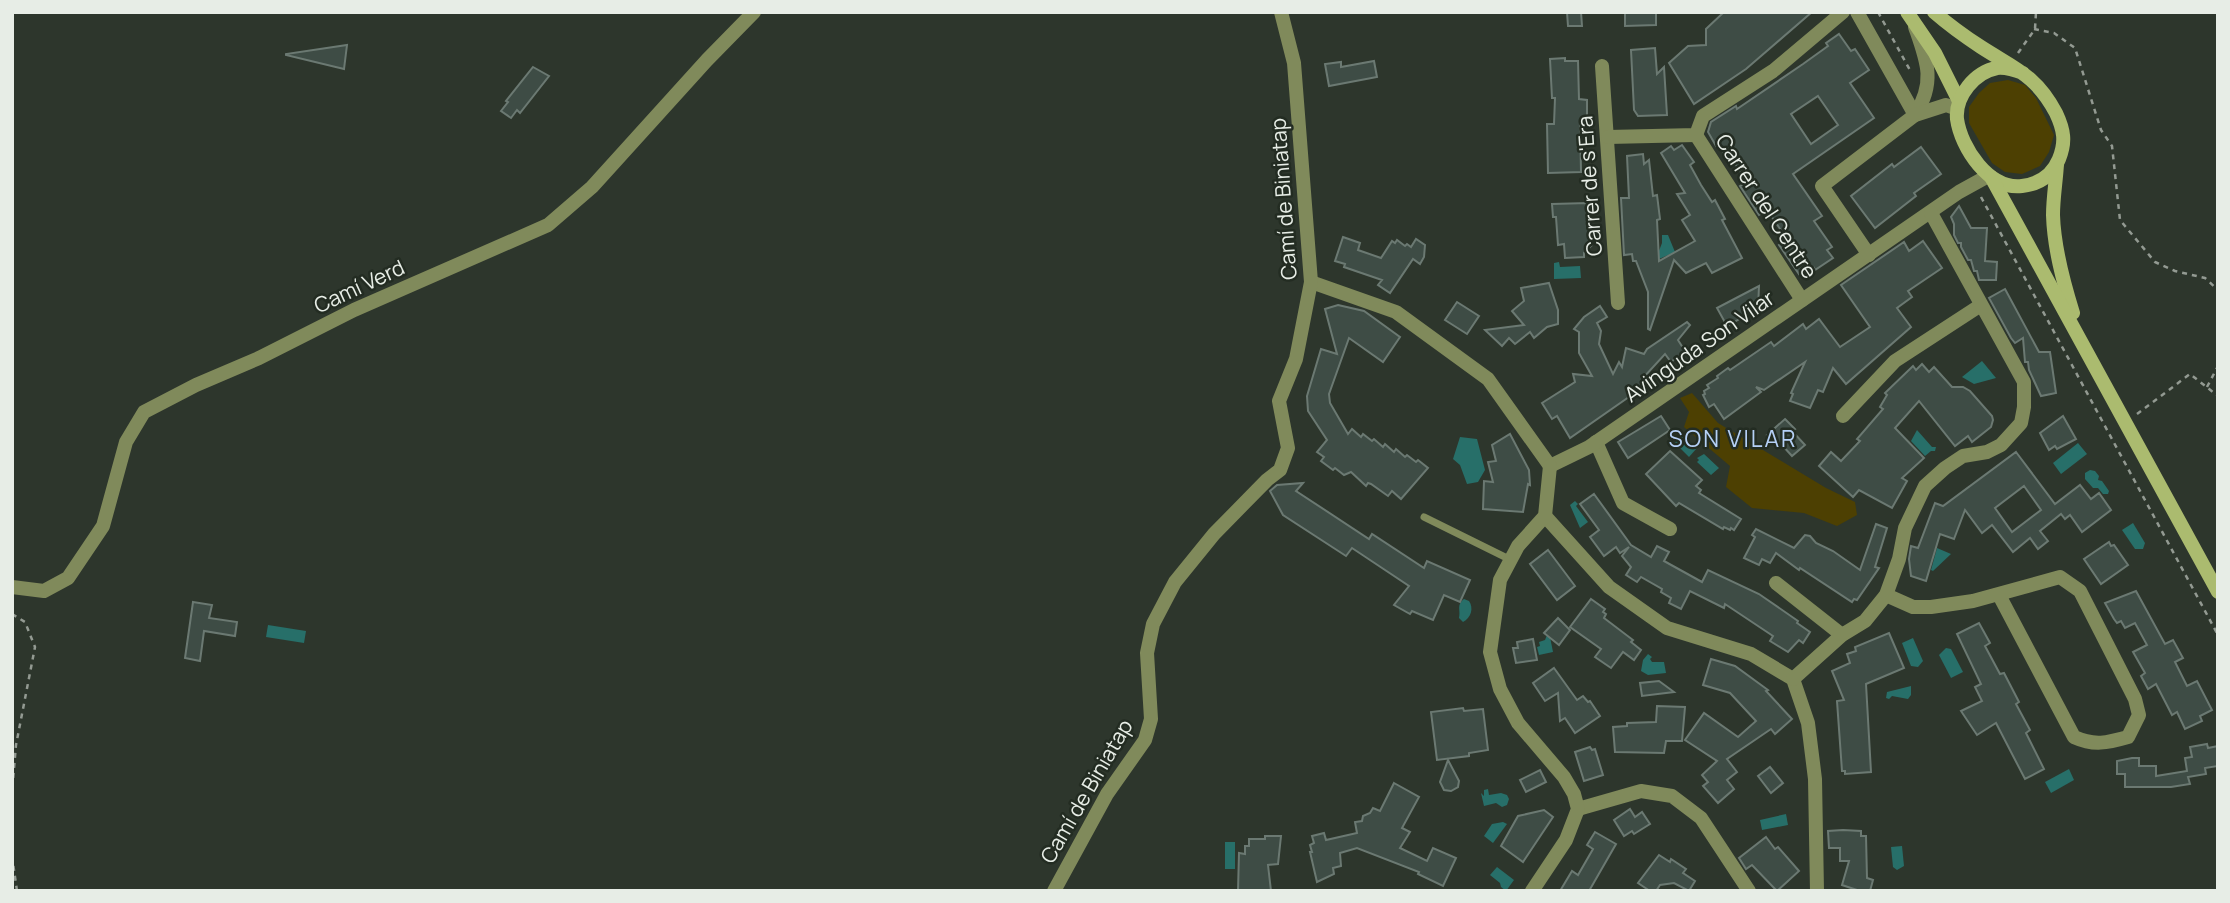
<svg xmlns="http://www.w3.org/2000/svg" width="2230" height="903" font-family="Manrope,sans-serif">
  <rect width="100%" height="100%" fill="#2d362c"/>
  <!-- green -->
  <g fill="#4d4002">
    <polygon points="2008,80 2025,85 2036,98 2054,135 2049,152 2040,166 2022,174 2005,172 1992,163 1969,123 1969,107 1979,93 1990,83"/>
    <polygon points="1692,393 1718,423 1826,488 1855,502 1857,515 1837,526 1804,513 1752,508 1726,487 1730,466 1684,427 1689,412 1680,398"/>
  </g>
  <!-- water -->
  <g fill="#276f69">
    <polygon points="1662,235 1668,235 1675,252 1659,259 1657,256 1662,243"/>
    <polygon points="1559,262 1560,267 1580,266 1581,278 1554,279 1554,263"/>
    <polygon points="1982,361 1996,378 1974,384 1962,377"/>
    <polygon points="1917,430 1932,447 1936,447 1935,451 1931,451 1925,456 1911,441"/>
    <polygon points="1681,434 1697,448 1689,457 1675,443"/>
    <polygon points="1460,437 1477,439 1485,470 1478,482 1467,484 1460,465 1453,459"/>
    <polygon points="2078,443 2087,454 2061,474 2053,463"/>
    <polygon points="1704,454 1719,468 1711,475 1697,462 1699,460 1697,458"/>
    <polygon points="2090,470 2095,471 2099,476 2098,480 2102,481 2109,491 2108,494 2103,494 2098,488 2093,488 2085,479 2085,473"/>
    <polygon points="1575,501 1578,504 1576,506 1588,522 1580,528 1570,505"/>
    <polygon points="2133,523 2145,543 2143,549 2135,549 2122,530"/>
    <polygon points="1937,548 1951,554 1933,571 1931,570"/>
    <path d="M1464,599L1469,601C1474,608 1471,618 1463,622L1459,618C1461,610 1456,605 1464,599Z"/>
    <polygon points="268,625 306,631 304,643 266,637"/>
    <polygon points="1547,635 1550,637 1553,652 1539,655 1537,647 1540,646 1539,642 1545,640"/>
    <polygon points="1913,638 1923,661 1918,667 1911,666 1902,643"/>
    <polygon points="1946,648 1951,649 1963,672 1951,678 1939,655"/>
    <polygon points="1648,654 1652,657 1650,659 1652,662 1664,662 1666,673 1648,675 1641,671 1643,660"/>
    <polygon points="1911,686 1911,695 1908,699 1892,696 1889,699 1886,698 1887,692"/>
    <polygon points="2069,769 2074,780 2051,793 2045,782"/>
    <polygon points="1488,789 1489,795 1501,793 1507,795 1509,799 1507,805 1502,807 1496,803 1484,806 1481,793 1484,796 1484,790"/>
    <polygon points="1786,814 1788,825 1762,830 1760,820"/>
    <polygon points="1503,822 1507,824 1493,843 1484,836 1492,824"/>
    <rect x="1225" y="842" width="10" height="27"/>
    <polygon points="1902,846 1904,866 1897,870 1893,867 1891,847"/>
    <polygon points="1497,867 1514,880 1506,891 1501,887 1500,883 1490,875"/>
  </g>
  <!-- building -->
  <g fill="#3e4c45" stroke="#6b7972" stroke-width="2" fill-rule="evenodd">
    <polygon points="1567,12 1581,12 1582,26 1568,26"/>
    <polygon points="1625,12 1656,12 1656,25 1625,26"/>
    <polygon points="1724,12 1812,12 1746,69 1694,104 1669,63 1688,46 1706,45 1706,29"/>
    <path d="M1839,34L1851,51L1855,49L1869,70L1850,83L1874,118L1793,174L1822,216L1814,221L1832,247L1827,250L1833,258L1815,270L1814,268L1807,273L1805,270L1799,274L1779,245L1787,239L1767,210L1759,215L1740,186L1747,182L1734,162L1731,163L1718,145L1716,146L1708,132L1711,122L1736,106L1737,109L1803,64L1828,46L1826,43ZM1818,96L1838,125L1811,144L1791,114Z"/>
    <polygon points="347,45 344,69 286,55 286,54"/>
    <polygon points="1655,48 1657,74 1664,67 1667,115 1638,116 1634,110 1631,50"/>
    <polygon points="1565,58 1565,61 1578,61 1579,99 1587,100 1587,119 1580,119 1581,172 1548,173 1547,124 1554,124 1555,98 1552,98 1550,59"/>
    <polygon points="1374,61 1377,77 1329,86 1325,64 1341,62 1341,67"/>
    <polygon points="533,67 549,76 520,113 517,110 511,118 501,111 508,102 506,101"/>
    <polygon points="1682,145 1694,162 1690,165 1701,185 1712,202 1715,200 1725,219 1722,220 1742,258 1712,273 1706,263 1686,273 1674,260 1650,330 1648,329 1648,292 1636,261 1633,261 1632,254 1624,255 1621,198 1629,198 1627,156 1643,154 1644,164 1649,160 1653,196 1657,195 1660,219 1657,220 1659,261 1695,241 1682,220 1690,215 1677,194 1685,193 1661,153 1671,146 1674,150"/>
    <polygon points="1921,147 1941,174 1914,193 1916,196 1875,228 1851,196 1892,164 1894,167"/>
    <polygon points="1588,203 1590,237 1592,237 1592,245 1584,253 1584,257 1565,258 1564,244 1558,245 1556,217 1553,217 1552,204"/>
    <polygon points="1959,206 1971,228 1987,228 1985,261 1997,262 1996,280 1979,280 1977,271 1974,271 1971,260 1968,260 1961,247 1961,243 1958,243 1954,235 1954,224 1951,217"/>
    <polygon points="1343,237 1360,243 1358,250 1381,258 1392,241 1395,243 1397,240 1405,246 1407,244 1411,247 1416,239 1425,245 1424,257 1420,264 1413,259 1390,293 1378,285 1382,280 1344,267 1345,264 1335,261"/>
    <polygon points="1923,241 1942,268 1908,291 1912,297 1897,308 1911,327 1846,384 1833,368 1823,392 1818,390 1810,408 1790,401 1793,394 1791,393 1805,362 1764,390 1756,387 1761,392 1724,419 1714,404 1709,407 1703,395 1705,394 1704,391 1709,388 1707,385 1718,378 1717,376 1728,368 1730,370 1771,342 1774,346 1803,324 1806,329 1819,319 1840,347 1870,327 1841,285 1904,242 1909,251"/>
    <polygon points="1549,283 1558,310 1558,324 1547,327 1534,338 1530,332 1515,344 1509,338 1502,346 1485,330 1524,325 1512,311 1524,301 1521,288"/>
    <polygon points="1759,286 1758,309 1727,326 1717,308"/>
    <polygon points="2005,289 2039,352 2050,352 2056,393 2041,396 2029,370 2028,362 2025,362 2023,338 2015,343 2011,338 1989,298"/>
    <polygon points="1457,302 1479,316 1467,334 1445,320"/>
    <polygon points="1338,305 1364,311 1400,337 1383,362 1349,338 1329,394 1330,403 1348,434 1352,429 1361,437 1363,434 1372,441 1374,439 1383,447 1385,444 1394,452 1396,449 1405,457 1407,455 1416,462 1418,460 1428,468 1401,499 1392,491 1388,496 1371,484 1368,483 1366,486 1351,472 1344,475 1335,468 1333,470 1321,461 1324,457 1317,452 1327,440 1308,411 1307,396 1321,349 1337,354 1325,309"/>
    <polygon points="1600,306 1607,317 1597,323 1601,331 1599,344 1613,374 1619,362 1622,367 1626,348 1644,354 1647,349 1687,322 1690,325 1678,340 1685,351 1671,362 1665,354 1643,378 1646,381 1636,392 1570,438 1557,416 1552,419 1542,403 1575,382 1573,374 1592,376 1579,353 1579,332 1574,329 1584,317"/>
    <polygon points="1922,364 1929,372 1934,367 1952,387 1963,387 1970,391 1992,416 1993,420 1991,427 1972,442 1968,436 1955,446 1919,401 1895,428 1924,458 1902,478 1907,481 1892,508 1859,490 1853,497 1819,466 1831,452 1841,461 1860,441 1857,439 1883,409 1880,407 1887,395 1885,393 1913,366 1916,370"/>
    <polygon points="1661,416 1670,430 1628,458 1618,442"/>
    <polygon points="2063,416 2076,439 2057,449 2055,446 2049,450 2040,433"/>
    <polygon points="1785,419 1795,429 1792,431 1805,445 1792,456 1782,445 1779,448 1767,435"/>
    <polygon points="1510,434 1529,470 1530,485 1528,484 1523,512 1483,509 1484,481 1493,482 1488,462 1496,461 1492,445"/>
    <polygon points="1670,451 1702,480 1696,486 1701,490 1699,493 1741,519 1734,530 1731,528 1730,530 1724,527 1723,529 1679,503 1676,506 1646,474"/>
    <path d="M2016,452L2055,504L2080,485L2091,499L2099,493L2111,510L2082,532L2070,515L2065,519L2061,514L2040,531L2048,541L2038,549L2030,538L2013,552L1992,525L1982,533L1965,510L1954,539L1940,534L1926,581L1911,576L1909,559L1911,546L1918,548L1935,503L1943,506ZM2024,486L2041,510L2012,532L1995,508Z"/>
    <polygon points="1303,483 1296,491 1369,539 1372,534 1424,568 1427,561 1470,580 1460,602 1444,595 1433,620 1412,611 1410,614 1394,605 1409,586 1352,548 1346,556 1283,515 1270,491 1277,485"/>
    <polygon points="1594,494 1631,545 1651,557 1657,546 1669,552 1664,561 1702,582 1708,570 1759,594 1798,621 1797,623 1810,632 1803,643 1799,640 1788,652 1770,641 1773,636 1725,604 1724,608 1690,591 1681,609 1669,603 1671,598 1661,592 1662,589 1641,577 1637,582 1626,575 1631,567 1622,556 1629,547 1620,553 1616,547 1604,556 1590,537 1599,530 1580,504"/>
    <polygon points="1876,524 1887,528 1875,567 1879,568 1857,600 1854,599 1852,602 1800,568 1799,570 1776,553 1770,563 1762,559 1759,565 1744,558 1755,537 1752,535 1756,529 1794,548 1805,535 1810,536 1816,543 1833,551 1860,570"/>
    <polygon points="2109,542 2111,546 2114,545 2128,565 2101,584 2084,559"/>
    <polygon points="1548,550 1575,586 1557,600 1530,564"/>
    <polygon points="2136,591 2165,644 2173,640 2183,658 2175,662 2187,686 2197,681 2212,710 2200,716 2202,721 2185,729 2177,712 2172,715 2156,684 2148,689 2141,676 2145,673 2133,652 2147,645 2135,623 2125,628 2121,621 2117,623 2114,619 2105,603"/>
    <polygon points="1591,599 1605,609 1603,612 1606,614 1604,618 1633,640 1631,642 1641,650 1634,660 1623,652 1611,668 1595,657 1601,649 1570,627"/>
    <polygon points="193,602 212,605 209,618 237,622 235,636 204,631 200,661 185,658"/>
    <polygon points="1558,618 1570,630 1559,645 1544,633"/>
    <polygon points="1979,623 1990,643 1985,646 2000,674 2004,673 2019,702 2016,704 2030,730 2026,733 2044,769 2025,779 1996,723 1977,735 1961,711 1982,701 1975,687 1981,684 1957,634"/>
    <polygon points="1889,633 1904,668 1866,684 1871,772 1845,774 1845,771 1842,771 1837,701 1844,700 1832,671 1850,663 1847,654 1856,651 1855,647"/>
    <polygon points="1533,639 1537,660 1516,663 1513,648 1518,648 1517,642"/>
    <polygon points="1711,659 1735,666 1768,690 1766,691 1792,719 1775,734 1771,729 1727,759 1737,772 1727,780 1734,789 1718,803 1703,786 1708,782 1702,775 1717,761 1685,740 1704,713 1738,737 1756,721 1730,693 1703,685"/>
    <polygon points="1554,668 1577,700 1583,696 1588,702 1590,701 1600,716 1575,733 1565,718 1560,721 1558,693 1545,701 1533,683"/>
    <polygon points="1659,681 1674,692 1642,696 1640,683"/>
    <polygon points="1657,706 1685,707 1682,741 1666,741 1664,753 1615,752 1613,727 1627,726 1627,723 1656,722"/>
    <polygon points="1463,708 1464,711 1483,709 1488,750 1469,753 1469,756 1437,760 1431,712"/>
    <polygon points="2207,744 2208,748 2218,746 2218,766 2205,768 2206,774 2188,777 2190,784 2171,787 2125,787 2125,774 2117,774 2117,761 2132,758 2139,758 2139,766 2156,766 2156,776 2187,771 2185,758 2192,757 2190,747"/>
    <polygon points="1590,747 1592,750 1595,749 1603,775 1584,781 1575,752"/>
    <polygon points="1448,760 1459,781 1458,787 1451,791 1444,790 1440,782"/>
    <polygon points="1770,767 1783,783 1771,793 1758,776"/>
    <polygon points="1540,770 1546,782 1526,792 1520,780"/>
    <polygon points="1394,783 1419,797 1402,828 1410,832 1400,848 1427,861 1433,848 1456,858 1443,886 1418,874 1419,872 1357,848 1340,853 1341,866 1333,868 1334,874 1317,882 1310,852 1312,852 1310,845 1314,843 1312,836 1324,833 1326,840 1357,833 1355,822 1362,821 1363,816 1370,813 1373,808 1380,811"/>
    <polygon points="1630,809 1635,817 1642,812 1650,824 1634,834 1632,831 1624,836 1614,820"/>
    <polygon points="1544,810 1553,817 1523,862 1501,846 1518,816"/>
    <polygon points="1843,830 1861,831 1861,836 1866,836 1867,878 1873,880 1870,891 1860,891 1842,885 1849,861 1840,861 1840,848 1829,848 1828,831"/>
    <polygon points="1595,832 1616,844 1589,891 1560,891 1572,871 1578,875 1593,849 1587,845"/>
    <polygon points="1265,836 1281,836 1278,864 1268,865 1271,891 1238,891 1239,853 1245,854 1245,846 1249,846 1249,839 1265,839"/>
    <polygon points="1766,837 1775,849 1778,847 1799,871 1777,891 1752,865 1746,869 1739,858"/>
    <polygon points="1659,855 1670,862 1671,859 1686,869 1683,873 1695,881 1689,891 1674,883 1660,885 1656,891 1650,891 1638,883"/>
  </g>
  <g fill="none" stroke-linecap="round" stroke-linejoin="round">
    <!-- path -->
    <g stroke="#939a92" stroke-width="2.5" stroke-dasharray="5 5" stroke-linecap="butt">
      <polyline points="1878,12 1911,72"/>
      <polyline points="2034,29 2054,33 2075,48 2101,130 2112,146 2120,220 2155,262 2175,271 2205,278 2218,290"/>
      <polyline points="2018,53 2035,29 2036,12"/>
      <polyline points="1981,197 2218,635"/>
      <polyline points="2207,387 2218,366"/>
      <polyline points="2137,414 2190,374 2218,396"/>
      <polyline points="12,614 25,622 35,647 16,745 12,792"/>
      <polyline points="12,856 17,891"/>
    </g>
    <!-- service -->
    <polyline stroke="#808a5b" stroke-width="7" points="1424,517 1511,560"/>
    <!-- minor -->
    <g stroke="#808a5b" stroke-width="14">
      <polyline points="1857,12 1915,115"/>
      <path d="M1915,27C1927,61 1936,82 1915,115"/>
      <polyline points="1602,66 1618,303"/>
      <polyline points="1696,135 1802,300"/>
      <polyline points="1608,137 1696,135 1703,116 1773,71 1843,12"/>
      <polyline points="1869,255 1822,186 1915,115 1946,105 1957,109"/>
      <polyline points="1311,282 1396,312 1488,379 1550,466"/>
      <polyline points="1843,416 1895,361 1981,305"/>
      <polyline points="1596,442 1623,503 1670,529"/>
      <polyline points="1550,466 1589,447 1959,192 1988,176"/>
      <polyline points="1545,516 1609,587 1667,628 1751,654 1793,679 1808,723 1815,779 1817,891"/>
      <polyline points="1776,583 1842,635"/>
      <path d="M1886,595L1913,607H1931L1973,601L2060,577L2080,591L2135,699L2139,715L2128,737C2107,743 2094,746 2074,737L1999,595"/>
      <polyline points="1793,679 1842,635 1865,621 1886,595 1899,559 1905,528 1925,486 1945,468 1963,456 1987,452 2001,445 2021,423 2024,407 2024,382 1931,213"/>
      <polyline points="1578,809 1641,791 1672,796 1701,818 1749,891"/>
      <polyline points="1054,891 1107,794 1145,740 1151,719 1147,653 1153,624 1175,582 1214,534 1267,480 1280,470 1288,448 1279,401 1296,359 1311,282 1294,63 1281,12"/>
      <polyline points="1532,891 1566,840 1578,809 1574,794 1564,777 1518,723 1500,689 1490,652 1500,580 1518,546 1545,516 1550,466"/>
    </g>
    <!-- tertiary -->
    <polyline stroke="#808a5b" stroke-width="14" points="12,587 44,591 68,578 103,526 126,442 144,412 196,385 259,358 354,310 548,225 592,187 707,60 754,12"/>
    <!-- secondary -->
    <g stroke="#abbb6f" stroke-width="14">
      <polyline points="1907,12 1935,53 1959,101"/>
      <path d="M1934,12C1949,25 1964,36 1981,47C2015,69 2036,75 2056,113C2064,130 2066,142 2059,159C2052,176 2039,184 2022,186C1989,190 1961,148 1957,119C1955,96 1975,72 1997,68C2006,67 2015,70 2023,73"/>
      <path d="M2057,164C2056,181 2053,198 2053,215C2054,248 2063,281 2073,313"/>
      <polyline points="1991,177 2218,592"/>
    </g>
  </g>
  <g text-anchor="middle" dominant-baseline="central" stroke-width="5" stroke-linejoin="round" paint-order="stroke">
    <!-- street labels -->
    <g font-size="21" fill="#e7ede6" stroke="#232c22">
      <text transform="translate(1589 186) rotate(-94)">Carrer de s'Era</text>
      <text transform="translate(1283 199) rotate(-94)">Camí de Biniatap</text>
      <text transform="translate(1767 206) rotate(57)">Carrer del Centre</text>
      <text transform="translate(359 286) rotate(-25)">Camí Verd</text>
      <text transform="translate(1699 346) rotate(-35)">Avinguda Son Vilar</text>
      <text transform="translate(1086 791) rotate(-60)">Camí de Biniatap</text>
    </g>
    <!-- neighbourhood labels -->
    <g font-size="23" letter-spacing="2" fill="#b5d0f6" stroke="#232c22">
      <text x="1733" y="438">SON VILAR</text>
    </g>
  </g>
  <!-- border -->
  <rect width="2230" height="903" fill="none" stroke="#e7ede6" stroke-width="28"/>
</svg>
